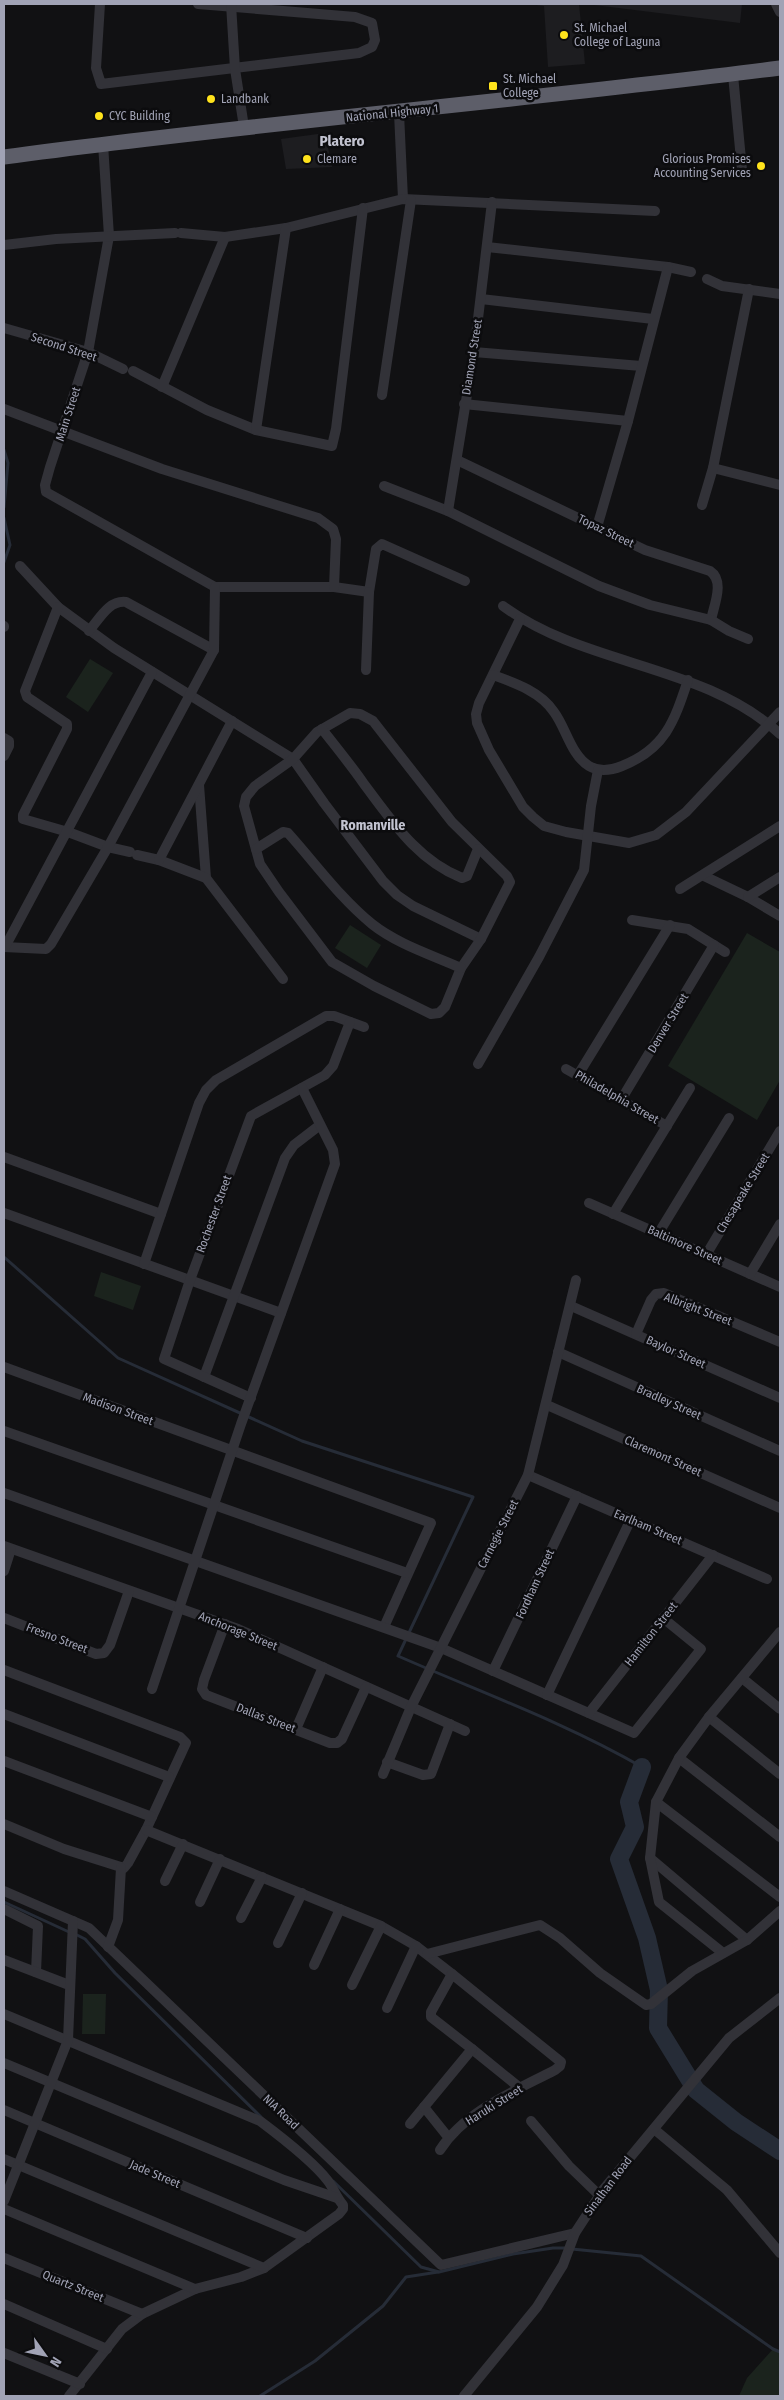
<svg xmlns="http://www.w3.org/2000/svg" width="784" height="2400" font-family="'Fira Sans Condensed',sans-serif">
  <rect width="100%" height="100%" fill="#111113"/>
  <!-- built -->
  <g fill="#1d1d20">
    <polygon points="528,4 579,4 585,64 548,67 544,6"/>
    <polygon points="586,4 742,4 740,23"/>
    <polygon points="325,133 332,167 286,169 281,139"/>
  </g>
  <!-- green -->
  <g fill="#1b231d">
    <polygon points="90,659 113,673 88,712 66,697"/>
    <polygon points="350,925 381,945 367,968 335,948"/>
    <polygon points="747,933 780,952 780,1080 757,1120 668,1066"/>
    <polygon points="101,1272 141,1286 133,1310 94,1296"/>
    <polygon points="83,1994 106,1994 105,2034 82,2034"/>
    <polygon points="773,2349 780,2352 780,2396 739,2396 747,2378"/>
  </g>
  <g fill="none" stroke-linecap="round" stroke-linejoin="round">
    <!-- stream -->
    <g stroke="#262c37" stroke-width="3">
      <polyline points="4,450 8,463 4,507"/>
      <polyline points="4,518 10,545 4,562"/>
      <path d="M4,1257L118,1358L302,1441L473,1497L398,1656C480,1692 564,1722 642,1767"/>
      <polyline points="4,1902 69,1932"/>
      <polyline points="75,1934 85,1939 115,1973 261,2117"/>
      <polyline points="333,2181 421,2267 439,2272 513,2254 553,2248 566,2248"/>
      <polyline points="572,2249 641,2256 773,2349 780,2352"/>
      <polyline points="260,2396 315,2361 383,2306 406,2277 438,2272"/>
    </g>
    <!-- river -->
    <polyline stroke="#262c37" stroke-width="18" points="642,1767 629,1802 635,1827 619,1859 647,1938 659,1990 658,2028 696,2090 736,2122 780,2151"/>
    <!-- minor -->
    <g stroke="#323238" stroke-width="10">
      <polyline points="100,4 96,68 101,84 359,53 372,47 375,40 372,23 355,17 198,4"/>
      <polyline points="231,4 235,69 244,127"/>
      <polyline points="776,4 780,12"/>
      <polyline points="733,75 742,170"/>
      <polyline points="399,113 403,199"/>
      <polyline points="103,144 109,236 88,352 50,467 45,485 46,492 215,587 334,587 369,592 376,549 382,544 465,581"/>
      <polyline points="181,233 225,237 286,228 403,199 655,211"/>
      <polyline points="4,245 56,239 175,233"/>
      <polyline points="487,247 668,267 691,272"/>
      <polyline points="707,279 722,286 780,294"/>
      <polyline points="481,299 653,319"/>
      <polyline points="4,328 88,352 123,369"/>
      <polyline points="474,352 641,366"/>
      <polyline points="133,371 207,410 256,430 332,446 336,429 363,208"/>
      <polyline points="162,387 225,237"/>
      <polyline points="382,395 411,200"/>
      <polyline points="464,404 628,421"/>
      <polyline points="4,409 162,469 318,518 333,529 336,539 334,587"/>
      <polyline points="256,430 286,228"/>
      <path d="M457,460L645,550L710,571C725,581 714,605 711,620"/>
      <polyline points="713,468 780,485"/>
      <polyline points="384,486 448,511 599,586 650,605 711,620 729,631 748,639"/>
      <polyline points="702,505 713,468 749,289"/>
      <polyline points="448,511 474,352 492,202"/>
      <polyline points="597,527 628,421 668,267"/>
      <polyline points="20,566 58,607 114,648 293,759 324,803 383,881 397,895 413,906 481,939"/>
      <path d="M503,606C586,667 702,663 780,734"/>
      <polyline points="58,607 25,691 27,697 67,724 67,729 23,815 23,819 68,832 108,847 130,852"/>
      <polyline points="520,619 479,703 476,714 477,723 489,750 523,807 533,817 544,826 566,832 629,843 656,835 686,812 780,712"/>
      <polyline points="4,627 4,626"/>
      <path d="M89,631C100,618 109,600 126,602L214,650"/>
      <polyline points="366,670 369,592"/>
      <path d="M493,675C515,683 541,692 554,712C566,728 571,755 589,766C599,772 612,770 622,766C665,749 674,722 688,680"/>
      <polygon points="350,713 360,714 373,721 452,822 507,876 510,882 481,939 461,968 445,1007 439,1013 431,1014 374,986 332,962 279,892 260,864 244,806 246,797 255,786 293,759 317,732"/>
      <path d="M322,729C336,747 351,765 364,784C392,821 417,860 462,878L467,876L478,849"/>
      <polyline points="4,738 9,741 9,746 4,756"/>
      <polyline points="199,785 206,878"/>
      <path d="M256,849L283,832L288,833C315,863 340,898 372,924C397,944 432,955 461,968"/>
      <polyline points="137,855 159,860 206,878 283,979"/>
      <polyline points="159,860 232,721"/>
      <polyline points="704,876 748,897 780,916"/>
      <polyline points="680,889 780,826"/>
      <polyline points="748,897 780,877"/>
      <polyline points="632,920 688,929 725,952"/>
      <polyline points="4,947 46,949 51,944 108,847 214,650 215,587"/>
      <polyline points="5,947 152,672"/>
      <polyline points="478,1064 539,957 584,870 591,806 598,770"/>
      <polyline points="566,1069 667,1126"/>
      <polyline points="578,1075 670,925"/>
      <polyline points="621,1100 714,945"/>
      <polyline points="4,1157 161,1214"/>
      <polyline points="589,1203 780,1287"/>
      <polyline points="4,1213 281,1313"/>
      <polyline points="613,1214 690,1088"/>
      <polyline points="658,1234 729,1118"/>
      <polyline points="706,1255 780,1131"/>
      <polyline points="144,1264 199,1103 206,1090 216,1080 326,1016 334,1016 364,1027"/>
      <polyline points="750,1274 780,1224"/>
      <polyline points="571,1306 780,1398"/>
      <polyline points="636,1334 651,1300 656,1294 664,1293 780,1342"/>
      <polyline points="558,1352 780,1451"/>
      <polyline points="4,1367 431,1523 384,1627"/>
      <polyline points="204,1377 285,1158 294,1145 320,1125"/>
      <polyline points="251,1398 164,1359 190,1280 251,1116 325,1075 333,1066 350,1022"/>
      <polyline points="547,1405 780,1508"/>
      <polyline points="4,1431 407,1573"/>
      <polyline points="528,1475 767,1579"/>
      <polyline points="4,1493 441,1648 634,1733 701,1649 663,1618"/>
      <polyline points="4,1546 238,1629 465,1731"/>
      <polyline points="4,1571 11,1549"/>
      <polyline points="4,1618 96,1654 104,1653 110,1645 129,1591"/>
      <polyline points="225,1624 204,1680 202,1689 206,1695 330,1743 337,1743 342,1739 366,1687"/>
      <polyline points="4,1670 180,1737 186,1743 146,1830 128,1863 124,1868 64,1849 4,1824"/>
      <polyline points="493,1671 577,1496"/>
      <polyline points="742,1678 780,1709"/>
      <polyline points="152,1689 241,1424 335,1164 333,1150 302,1088"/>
      <polyline points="547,1695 631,1519"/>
      <polyline points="589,1713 713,1555"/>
      <polyline points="4,1714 169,1777"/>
      <polyline points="709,1717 780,1774"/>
      <polyline points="296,1729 323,1667"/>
      <polyline points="679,1758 780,1837"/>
      <polyline points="4,1761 152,1817"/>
      <polyline points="387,1762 423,1775 431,1774 450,1724"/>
      <polyline points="383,1774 411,1707 528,1475 576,1280"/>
      <polyline points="656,1802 780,1897"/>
      <polyline points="146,1830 381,1926 416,1946 452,1974"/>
      <polyline points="650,1858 747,1940"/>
      <polyline points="165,1881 183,1844"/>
      <polyline points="4,1891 89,1928 441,2265 575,2233"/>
      <polyline points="200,1902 220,1859"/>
      <polyline points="4,1909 38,1926 36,1972"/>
      <polyline points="241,1918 262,1877"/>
      <polyline points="278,1943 302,1893"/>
      <polyline points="108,1947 118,1920 121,1868"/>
      <polyline points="723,1953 659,1902 650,1858 656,1802 679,1758 709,1717 780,1632"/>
      <polyline points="427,1954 540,1925 560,1938 600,1973 646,2005 651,2004 692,1971 747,1940 780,1911"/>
      <polyline points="4,1960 69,1985"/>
      <polyline points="314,1965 340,1909"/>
      <polyline points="352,1985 381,1926"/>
      <polyline points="387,2008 416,1946"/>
      <path d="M4,2014L260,2121C280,2136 313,2161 328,2181C334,2189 336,2197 343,2205V2209L339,2214L264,2268L241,2277L195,2289L142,2314L122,2329L69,2396"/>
      <polyline points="472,2049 520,2088"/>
      <polyline points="4,2063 284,2180 337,2198"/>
      <polyline points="4,2110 307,2238"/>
      <polyline points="531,2121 569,2166 599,2195"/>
      <polyline points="410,2124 424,2107"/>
      <polyline points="654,2129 727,2190 780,2253"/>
      <path d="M440,2150C465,2111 515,2091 555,2070L560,2066L561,2062L452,1974L431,2012V2017L472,2049L424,2107L448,2137"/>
      <polyline points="4,2159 264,2268"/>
      <polyline points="4,2201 68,2040 73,1921"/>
      <polyline points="4,2209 195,2289"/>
      <polyline points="4,2258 142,2314"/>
      <polyline points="4,2304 107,2349"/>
      <polyline points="4,2353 80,2384"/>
      <polyline points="464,2396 537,2307 563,2265 575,2233 603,2190 729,2038 780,1998"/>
    </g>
    <!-- highway -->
    <path stroke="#5d5e69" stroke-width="15" d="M4,157C262,122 522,101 780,68"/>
  </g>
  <!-- markers -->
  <g fill="#ffe31c" stroke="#0c0c0e" stroke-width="2">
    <circle cx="564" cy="35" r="5"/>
    <rect x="488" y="81" width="10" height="10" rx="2.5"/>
    <circle cx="211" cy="99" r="5"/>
    <circle cx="99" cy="116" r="5"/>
    <circle cx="307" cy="159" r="5"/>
    <circle cx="761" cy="166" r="5"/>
  </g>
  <g text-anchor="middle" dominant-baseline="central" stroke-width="5" stroke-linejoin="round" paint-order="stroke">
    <!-- poi labels -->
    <g font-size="12" fill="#a1a3b5" stroke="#0c0c0e" text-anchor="start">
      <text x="574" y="28">St. Michael<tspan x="574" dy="14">College of Laguna</tspan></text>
      <text x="503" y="79">St. Michael<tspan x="503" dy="14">College</tspan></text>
      <text x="221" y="99">Landbank</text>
      <text x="109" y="116">CYC Building</text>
      <text x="317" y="159">Clemare</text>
      <text x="751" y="159" text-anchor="end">Glorious Promises<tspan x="751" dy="14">Accounting Services</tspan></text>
    </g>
    <!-- street labels -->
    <g font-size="12" fill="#a1a3b5" stroke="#0c0c0e">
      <text transform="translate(392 113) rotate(-6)">National Highway 1</text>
      <text transform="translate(64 347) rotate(18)">Second Street</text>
      <text transform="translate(472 357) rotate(-81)">Diamond Street</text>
      <text transform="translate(68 414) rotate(-72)">Main Street</text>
      <text transform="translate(606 531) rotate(26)">Topaz Street</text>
      <text transform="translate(668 1023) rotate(-59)">Denver Street</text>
      <text transform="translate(617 1097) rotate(30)">Philadelphia Street</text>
      <text transform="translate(743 1193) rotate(-59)">Chesapeake Street</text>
      <text transform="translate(214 1214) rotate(-70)">Rochester Street</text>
      <text transform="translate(685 1245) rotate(24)">Baltimore Street</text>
      <text transform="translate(698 1309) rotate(21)">Albright Street</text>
      <text transform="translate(676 1352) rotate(24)">Baylor Street</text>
      <text transform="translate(669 1402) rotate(24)">Bradley Street</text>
      <text transform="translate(118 1409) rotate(20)">Madison Street</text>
      <text transform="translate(663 1456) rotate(24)">Claremont Street</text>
      <text transform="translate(648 1527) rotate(23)">Earlham Street</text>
      <text transform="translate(498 1534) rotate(-63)">Carnegie Street</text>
      <text transform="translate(535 1584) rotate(-65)">Fordham Street</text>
      <text transform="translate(238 1631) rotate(22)">Anchorage Street</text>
      <text transform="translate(651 1634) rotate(-52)">Hamilton Street</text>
      <text transform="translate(57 1638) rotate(21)">Fresno Street</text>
      <text transform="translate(266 1718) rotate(21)">Dallas Street</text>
      <text transform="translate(494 2105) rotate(-32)">Haruki Street</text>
      <text transform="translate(281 2112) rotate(44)">NIA Road</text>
      <text transform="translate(155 2174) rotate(23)">Jade Street</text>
      <text transform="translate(608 2186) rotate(-53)">Sinalhan Road</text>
      <text transform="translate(73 2286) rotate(22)">Quartz Street</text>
    </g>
    <!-- neighbourhood labels -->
    <g font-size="14" font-weight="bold" fill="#c2c3d0" stroke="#0c0c0e">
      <text x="373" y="825">Romanville</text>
    </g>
    <!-- quarter labels -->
    <g font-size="15" font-weight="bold" fill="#c2c3d0" stroke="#0c0c0e">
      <text x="342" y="141">Platero</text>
    </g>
  </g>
  <!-- border -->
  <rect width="784" height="2400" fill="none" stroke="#a1a3b5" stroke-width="10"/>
  <!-- north arrow -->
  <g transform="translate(45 2355) rotate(123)" stroke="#0c0c0e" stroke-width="4" paint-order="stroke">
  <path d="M0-4L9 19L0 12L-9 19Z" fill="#a1a3b5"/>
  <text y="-8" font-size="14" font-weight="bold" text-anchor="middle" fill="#a1a3b5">N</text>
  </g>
</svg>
